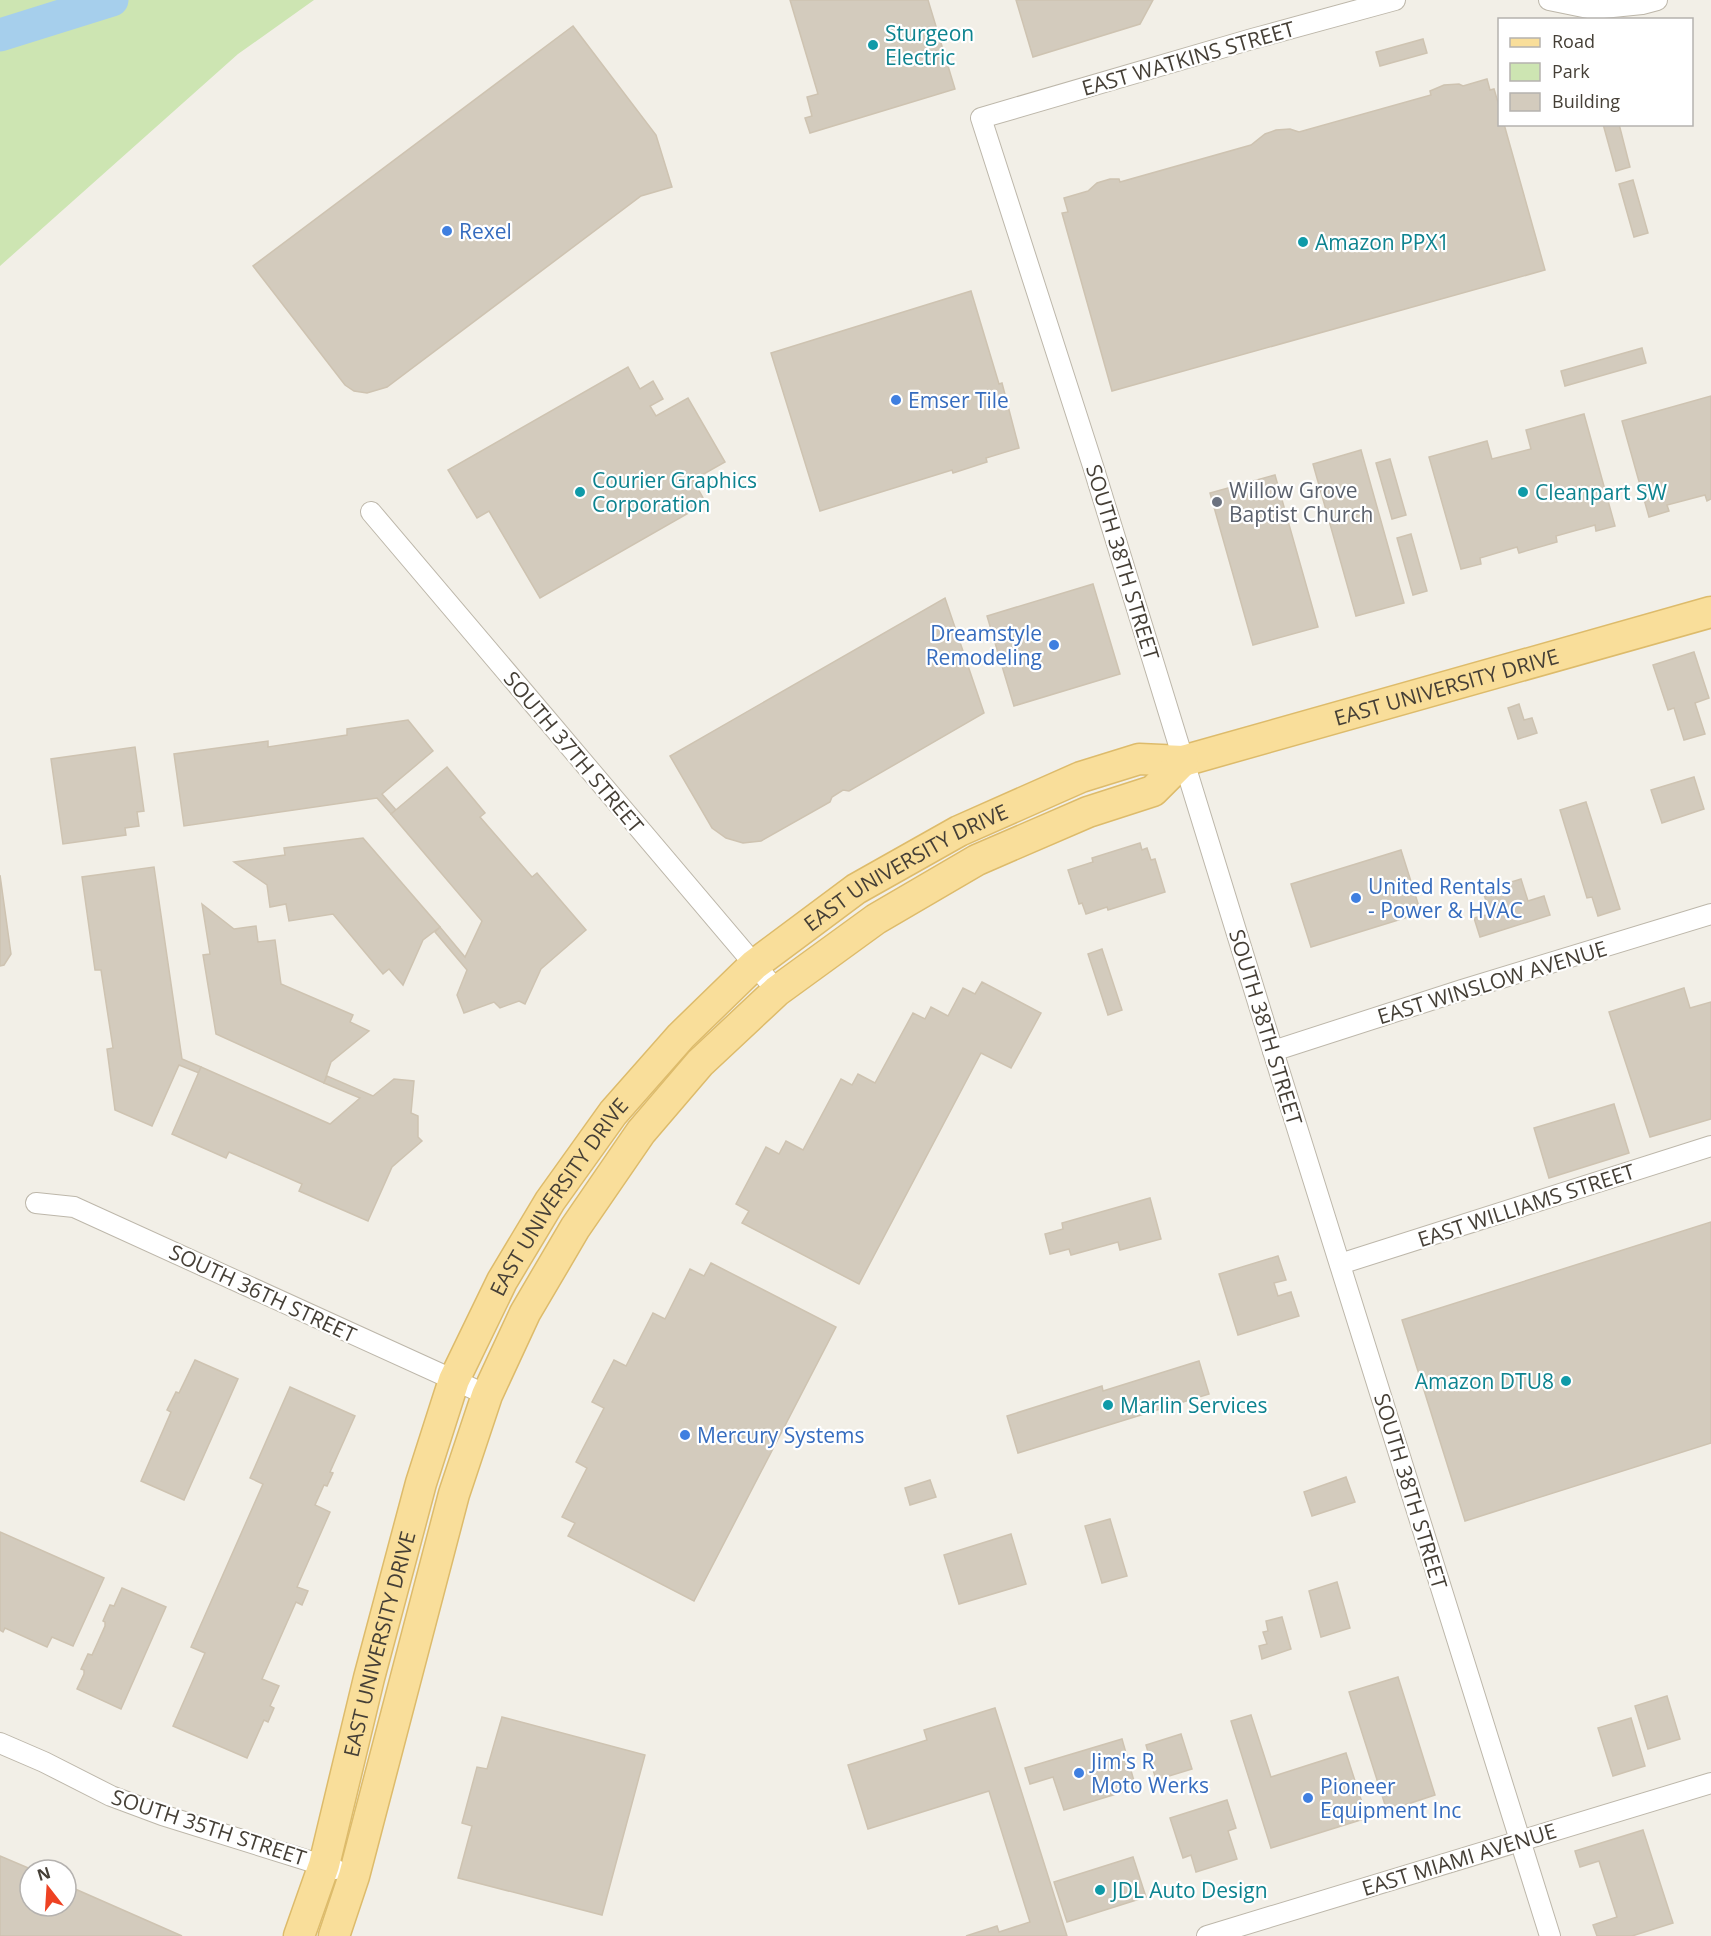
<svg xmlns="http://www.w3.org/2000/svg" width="1711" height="1936" font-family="'Open Sans',sans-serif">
  <rect width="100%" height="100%" fill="#f2efe7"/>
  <!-- green -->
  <polygon fill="#cde5b2" points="0,0 314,0 238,54 0,266"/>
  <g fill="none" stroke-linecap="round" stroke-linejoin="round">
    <!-- river -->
    <polyline stroke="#a6cfec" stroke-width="33" points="0,35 112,0"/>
  </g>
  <!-- building -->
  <g fill="#d3cbbd" stroke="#cec3b1" stroke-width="1.5">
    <polygon points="790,0 928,0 955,89 810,133 805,118 812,116 807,97 818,94"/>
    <polygon points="1016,0 1153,0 1140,24 1033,57"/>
    <polygon points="573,26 656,135 672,187 641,196 387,387 367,393 354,391 345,385 253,266"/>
    <polygon points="1423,39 1427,53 1380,66 1376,52"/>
    <polygon points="1487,79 1490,90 1494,89 1500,109 1500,124 1504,124 1545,270 1112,391 1062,213 1068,212 1064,198 1088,191 1097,183 1110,179 1119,179 1120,182 1251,145 1265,134 1276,130 1290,129 1299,132 1431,95 1430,91 1444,85 1459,84 1463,86"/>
    <polygon points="1603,124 1619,124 1630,167 1616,171"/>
    <polygon points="1633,180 1648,233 1634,237 1619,184"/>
    <polygon points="971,291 999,384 1002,383 1019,448 986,458 987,462 953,473 952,470 820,511 771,353"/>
    <polygon points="1642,348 1646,363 1565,386 1561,371"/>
    <polygon points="628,367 640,389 653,381 663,399 650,406 656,416 688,398 725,462 693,480 706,503 540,598 489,511 477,518 448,470"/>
    <polygon points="1711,396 1711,499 1707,501 1705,495 1667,505 1669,511 1649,517 1622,421"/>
    <polygon points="1584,414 1615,526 1596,531 1595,525 1556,536 1557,542 1519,553 1517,547 1480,558 1481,564 1461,569 1429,457 1487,441 1492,459 1531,449 1526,430"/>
    <polygon points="1361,450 1404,603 1356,616 1313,464"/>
    <polygon points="1390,459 1406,515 1392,519 1376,463"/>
    <polygon points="1275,475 1318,627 1253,645 1210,493"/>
    <polygon points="1411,534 1427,591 1413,595 1397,538"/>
    <polygon points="1093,584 1120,674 1014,706 987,616"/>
    <polygon points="945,598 984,713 849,791 843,790 832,797 830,802 761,841 743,843 726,838 712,828 670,756"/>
    <polygon points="1694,652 1709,698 1695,703 1705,734 1684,740 1674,708 1668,710 1653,665"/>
    <polygon points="1519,704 1524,720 1532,718 1537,733 1518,739 1508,708"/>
    <polygon points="408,720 433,751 382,794 396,810 391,814 377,798 184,826 174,754 268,741 268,747 347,735 347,729"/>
    <polygon points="135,747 144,811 137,812 139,826 125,828 126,835 63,844 51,759"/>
    <polygon points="447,767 485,813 480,817 532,877 537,873 586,930 541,969 525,1004 519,1001 500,1008 494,1002 464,1013 457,995 467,970 435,932 440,927 465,957 482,921 391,814"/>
    <polygon points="1694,777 1704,809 1662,823 1651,790"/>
    <polygon points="1586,802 1620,909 1598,916 1592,897 1587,898 1560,810"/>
    <polygon points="363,838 440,927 423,940 403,985 389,969 383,974 333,914 289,921 286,904 270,907 267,885 234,862 285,855 284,848"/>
    <polygon points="1140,843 1142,850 1147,848 1151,860 1155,859 1165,892 1108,910 1107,907 1086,914 1082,903 1079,904 1068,870 1093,862 1092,858"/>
    <polygon points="1401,850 1421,913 1311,947 1291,884"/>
    <polygon points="154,867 182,1059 201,1067 199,1073 179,1065 152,1126 115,1110 107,1049 113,1048 101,970 95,970 82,877"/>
    <polygon points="0,875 11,954 4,965 0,966"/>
    <polygon points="1521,879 1528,901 1544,896 1550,915 1480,937 1474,918 1490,914 1483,891"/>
    <polygon points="202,904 234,929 256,926 258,942 275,940 281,984 353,1015 350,1022 369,1031 331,1062 324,1083 216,1034 203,955 210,954"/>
    <polygon points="1102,949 1122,1010 1108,1015 1088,954"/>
    <polygon points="982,982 1041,1013 1011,1068 981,1053 859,1284 742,1223 749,1211 736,1204 766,1147 779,1154 786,1141 803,1150 841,1079 852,1085 858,1074 875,1083 913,1013 925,1019 931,1007 948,1016 963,988 975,994"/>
    <polygon points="1684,988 1690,1008 1711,1002 1711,1119 1650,1137 1609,1012"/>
    <polygon points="201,1067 330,1124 360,1098 324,1083 327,1076 373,1096 394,1079 414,1081 411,1113 418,1116 418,1137 422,1141 392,1167 368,1221 299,1191 302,1184 229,1152 226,1158 172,1134"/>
    <polygon points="1614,1104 1629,1153 1549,1178 1534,1128"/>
    <polygon points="1150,1198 1161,1239 1120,1250 1118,1242 1071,1255 1069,1249 1050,1254 1045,1234 1063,1229 1062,1223"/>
    <polygon points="1711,1222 1711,1443 1465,1521 1402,1320"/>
    <polygon points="1278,1256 1286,1280 1274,1283 1278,1296 1291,1292 1299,1316 1238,1335 1219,1274"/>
    <polygon points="711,1263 836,1327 694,1601 568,1536 575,1523 562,1517 587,1468 576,1462 604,1408 592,1402 614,1360 626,1366 653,1313 665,1319 690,1269 704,1276"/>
    <polygon points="195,1360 238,1379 184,1500 141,1481 171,1412 167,1410 176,1392 179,1393"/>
    <polygon points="1199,1361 1209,1394 1018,1453 1007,1416 1102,1386 1103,1391"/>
    <polygon points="290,1387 355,1416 330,1472 333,1473 327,1486 324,1485 315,1505 330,1512 297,1587 308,1591 302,1605 296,1602 262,1679 279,1686 270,1706 274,1708 268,1722 264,1720 247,1758 173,1726 205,1653 191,1647 263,1484 250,1478"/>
    <polygon points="1346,1477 1355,1502 1312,1516 1304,1492"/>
    <polygon points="930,1480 936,1497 910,1505 905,1488"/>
    <polygon points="1110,1519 1127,1576 1102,1583 1085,1526"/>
    <polygon points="0,1532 104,1578 73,1646 52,1637 47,1647 5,1628 3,1632 0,1630"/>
    <polygon points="1011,1534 1026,1584 959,1604 944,1555"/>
    <polygon points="1337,1582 1350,1628 1321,1637 1309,1591"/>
    <polygon points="122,1588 166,1607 121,1709 77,1689 84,1674 84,1670 81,1669 88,1654 92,1655 105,1626 105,1622 103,1621 110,1605 114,1606"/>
    <polygon points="1282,1617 1291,1649 1262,1659 1259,1646 1267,1644 1263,1632 1268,1631 1266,1621"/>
    <polygon points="1398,1677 1435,1795 1387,1811 1349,1692"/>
    <polygon points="1667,1696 1680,1739 1648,1749 1635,1706"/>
    <polygon points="995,1708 1067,1936 966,1936 997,1926 999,1932 1030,1922 989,1791 868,1829 848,1765 927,1740 924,1730"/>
    <polygon points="1251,1715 1271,1777 1346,1753 1367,1818 1271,1848 1231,1721"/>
    <polygon points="502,1717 645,1755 602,1915 458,1878 472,1826 462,1823 477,1767 487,1769"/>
    <polygon points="1631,1718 1645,1766 1613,1776 1598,1728"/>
    <polygon points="1181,1734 1192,1769 1156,1780 1146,1745"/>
    <polygon points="1122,1739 1136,1788 1064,1810 1053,1777 1030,1784 1025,1768"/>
    <polygon points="1227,1800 1236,1828 1228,1831 1237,1859 1196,1872 1191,1855 1183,1858 1170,1818"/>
    <polygon points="1643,1830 1673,1923 1632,1936 1597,1936 1593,1925 1617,1917 1599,1861 1580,1867 1575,1851"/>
    <polygon points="0,1856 33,1870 30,1870 30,1906 66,1906 66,1885 182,1936 0,1936"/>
    <polygon points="1133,1857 1146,1897 1067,1922 1054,1882"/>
  </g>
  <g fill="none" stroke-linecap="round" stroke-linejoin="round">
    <!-- minor casing -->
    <g stroke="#bdb7aa" stroke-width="22">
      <g id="minor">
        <polyline points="1395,0 1252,39 981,118 1093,466 1273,1051 1550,1936"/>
        <polyline points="1549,0 1593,9 1642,4 1657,0"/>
        <polyline points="371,512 777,991"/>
        <polyline points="1273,1051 1462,990 1711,914"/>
        <polyline points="36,1203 74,1207 487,1395"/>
        <polyline points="1340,1264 1711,1146"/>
        <polyline points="0,1743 44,1762 111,1796 162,1815 335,1869"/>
        <polyline points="1207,1936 1711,1783"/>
      </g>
    </g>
    <!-- primary casing -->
    <g stroke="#ddbb6b" stroke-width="33">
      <g id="primary">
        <path id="s1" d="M299,1936L324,1865L369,1678L421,1483L454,1380L502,1281L550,1201L613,1113L681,1036L754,965L856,889L959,831L1081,777L1139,759L1183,761L1711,612"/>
        <polyline points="334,1936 354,1876 454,1494 487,1395 525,1313 575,1228 641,1132 700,1063 777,991 876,919 977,860 1088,812 1153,791 1183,761"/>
      </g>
    </g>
    <!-- minor -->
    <use href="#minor" stroke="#fff" stroke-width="20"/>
    <!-- primary -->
    <use href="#primary" stroke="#f9de9a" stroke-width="30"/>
  </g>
  <!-- markers -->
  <g fill="#0f9aa8" stroke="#fff" stroke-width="2">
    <circle cx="873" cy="45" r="6"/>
    <circle cx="1303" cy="242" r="6"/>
    <circle cx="580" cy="492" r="6"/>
    <circle cx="1523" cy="492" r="6"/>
    <circle cx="1566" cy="1381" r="6"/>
    <circle cx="1108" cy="1405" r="6"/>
    <circle cx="1100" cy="1890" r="6"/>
  </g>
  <g fill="#3f7fe0" stroke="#fff" stroke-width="2">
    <circle cx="447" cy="231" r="6"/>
    <circle cx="896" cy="400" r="6"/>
    <circle cx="1054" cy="645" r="6"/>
    <circle cx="1356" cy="898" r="6"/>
    <circle cx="685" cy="1435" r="6"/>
    <circle cx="1079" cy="1773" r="6"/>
    <circle cx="1308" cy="1798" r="6"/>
  </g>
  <circle fill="#6b7280" stroke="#fff" stroke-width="2" cx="1217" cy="502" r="6"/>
  <g text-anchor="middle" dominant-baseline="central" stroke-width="4.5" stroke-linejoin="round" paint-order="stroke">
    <!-- culture labels -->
    <g font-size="21" fill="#0d838f" stroke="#fff" text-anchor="start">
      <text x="885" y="33">Sturgeon<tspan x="885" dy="24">Electric</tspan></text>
      <text x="1315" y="242">Amazon PPX1</text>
      <text x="592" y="480">Courier Graphics<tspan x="592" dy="24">Corporation</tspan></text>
      <text x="1535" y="492">Cleanpart SW</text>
      <text x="1554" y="1381" text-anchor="end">Amazon DTU8</text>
      <text x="1120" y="1405">Marlin Services</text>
      <text x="1112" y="1890">JDL Auto Design</text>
    </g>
    <!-- street labels -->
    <g font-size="21" fill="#453f36" stroke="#fff">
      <text transform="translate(1188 58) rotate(-16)">EAST WATKINS STREET</text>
      <text transform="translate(1123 562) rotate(73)">SOUTH 38TH STREET</text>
      <text stroke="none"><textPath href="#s1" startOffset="1851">EAST UNIVERSITY DRIVE</textPath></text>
      <text transform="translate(574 752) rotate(50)">SOUTH 37TH STREET</text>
      <text stroke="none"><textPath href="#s1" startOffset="1275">EAST UNIVERSITY DRIVE</textPath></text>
      <text transform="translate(1492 982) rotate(-17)">EAST WINSLOW AVENUE</text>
      <text transform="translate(1266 1027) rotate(73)">SOUTH 38TH STREET</text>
      <text stroke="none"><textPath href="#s1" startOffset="789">EAST UNIVERSITY DRIVE</textPath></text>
      <text transform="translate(1526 1205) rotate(-18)">EAST WILLIAMS STREET</text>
      <text transform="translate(263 1293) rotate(25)">SOUTH 36TH STREET</text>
      <text transform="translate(1411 1491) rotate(73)">SOUTH 38TH STREET</text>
      <text stroke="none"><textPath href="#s1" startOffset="303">EAST UNIVERSITY DRIVE</textPath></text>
      <text transform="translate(209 1827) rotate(18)">SOUTH 35TH STREET</text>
      <text transform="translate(1459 1859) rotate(-17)">EAST MIAMI AVENUE</text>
    </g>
    <!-- shop labels -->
    <g font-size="21" fill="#366cbe" stroke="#fff" text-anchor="start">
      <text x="459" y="231">Rexel</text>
      <text x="908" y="400">Emser Tile</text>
      <text x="1042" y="633" text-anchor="end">Dreamstyle<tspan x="1042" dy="24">Remodeling</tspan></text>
      <text x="1368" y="886">United Rentals<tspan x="1368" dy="24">- Power &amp; HVAC</tspan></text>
      <text x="697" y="1435">Mercury Systems</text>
      <text x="1091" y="1761">Jim's R<tspan x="1091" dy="24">Moto Werks</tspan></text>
      <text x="1320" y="1786">Pioneer<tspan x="1320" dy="24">Equipment Inc</tspan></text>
    </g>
    <!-- worship labels -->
    <g font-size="21" fill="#5b616d" stroke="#fff" text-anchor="start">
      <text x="1229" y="490">Willow Grove<tspan x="1229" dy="24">Baptist Church</tspan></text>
    </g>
  </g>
  <!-- legend -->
  <rect x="1498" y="18" width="195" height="108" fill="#ffffff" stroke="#b5b2af" stroke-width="1.5"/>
  <rect x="1510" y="38" width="30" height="9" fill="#f9de9a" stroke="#b5b2af" stroke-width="1.5"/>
  <text x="1552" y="48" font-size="18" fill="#453f36">Road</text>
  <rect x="1510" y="63" width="30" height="18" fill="#cde5b2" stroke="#b5b2af" stroke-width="1.5"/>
  <text x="1552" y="78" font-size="18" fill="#453f36">Park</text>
  <rect x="1510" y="93" width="30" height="18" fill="#d3cbbd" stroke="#b5b2af" stroke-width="1.5"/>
  <text x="1552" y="108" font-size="18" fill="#453f36">Building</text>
  <!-- north arrow -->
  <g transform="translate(48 1888) rotate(343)"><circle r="28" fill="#ffffff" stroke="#b5b2af" stroke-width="1.5"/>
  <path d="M0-4.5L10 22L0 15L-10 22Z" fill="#ee4223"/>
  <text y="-9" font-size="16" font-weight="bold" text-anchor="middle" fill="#453f36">N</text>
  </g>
</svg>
